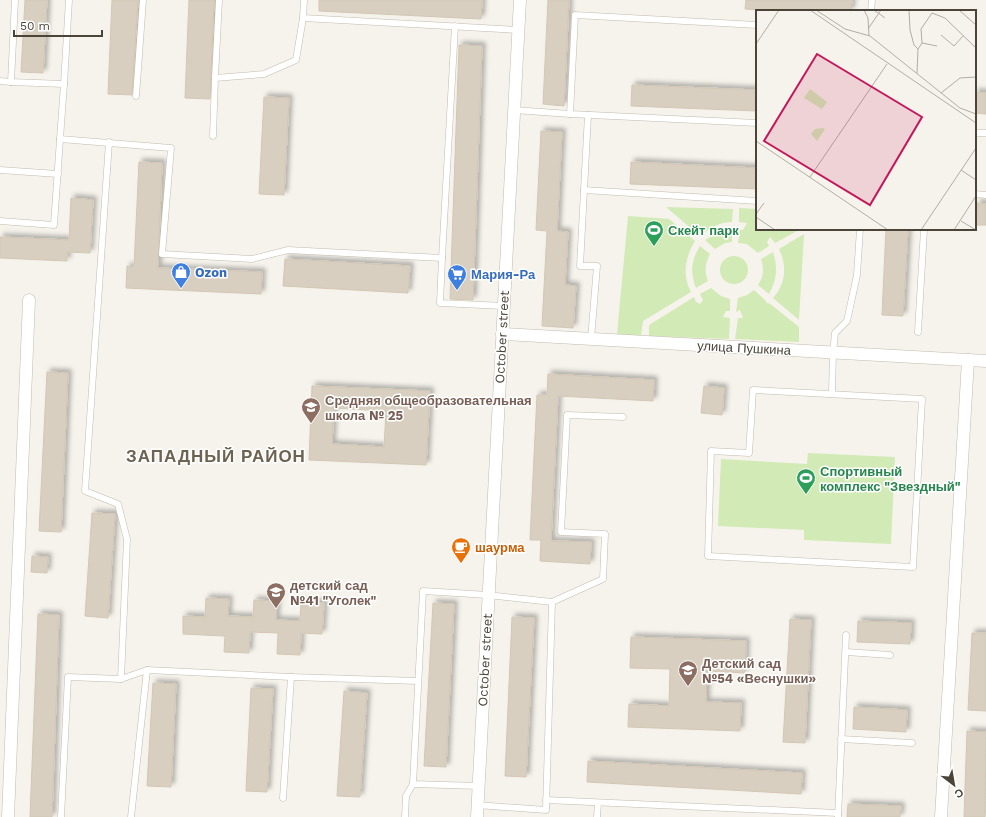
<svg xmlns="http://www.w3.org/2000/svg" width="986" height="817" font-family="'Work Sans',sans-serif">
  <defs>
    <filter id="shadow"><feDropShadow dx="3.5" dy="-3.5" stdDeviation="2" flood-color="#0004"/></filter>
  </defs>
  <rect width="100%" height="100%" fill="#f6f3ec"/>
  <!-- green -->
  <g fill="#d2eab5">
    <path d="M666,207L733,209L732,222C720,222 709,228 700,236Z"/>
    <polygon points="739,208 757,209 757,229 801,229 775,243 770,237 767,242 769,246 758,253 747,244 738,243 740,230 743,230 747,223 739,222"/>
    <path d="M628,216L669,219L695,241C685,257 682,276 691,292L643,321L641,336L617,334Z"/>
    <polygon points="732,229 732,242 725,243 715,249 705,240 721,231"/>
    <path d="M804,234L799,320L773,298C786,284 787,265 779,249Z"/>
    <path d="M700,246L710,254C705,264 704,271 708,281L696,288C690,273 691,260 700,246Z"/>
    <path d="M773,252C778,267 777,280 769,294L758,285C764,276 764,269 761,259Z"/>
    <circle cx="734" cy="270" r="14"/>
    <polygon points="711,288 721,296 730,299 730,311 726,311 723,317 730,318 729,339 649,336 649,325 694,297 696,302 700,304 703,300 700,294"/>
    <polygon points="754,290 764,299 768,304 769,303 799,327 799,342 735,339 738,318 743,318 740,310 736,312 738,298 747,295"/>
    <polygon points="808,453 895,457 891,544 804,540 804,530 718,526 721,459 807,464"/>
  </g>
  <!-- building -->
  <g fill="#d8cfc1" stroke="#d3c7b4" fill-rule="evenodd" filter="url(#shadow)">
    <polygon points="25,0 47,0 43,73 21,72"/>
    <polygon points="112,0 138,0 132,95 108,94"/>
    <polygon points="189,0 214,0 210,99 185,98"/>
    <polygon points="319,0 482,0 481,19 319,11"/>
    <polygon points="548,0 569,0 564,106 543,104"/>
    <polygon points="746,0 852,0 851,11 780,11 745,9"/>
    <polygon points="459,45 482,46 473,300 450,299"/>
    <polygon points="632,85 757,90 757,111 631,106"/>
    <polygon points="975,92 986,93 986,114 975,113"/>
    <polygon points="264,97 289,98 284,195 259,194"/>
    <polygon points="541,131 562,132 557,231 568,232 565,285 576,286 573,328 542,326 547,231 536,230"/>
    <polygon points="139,162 162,163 158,268 262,272 261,294 126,288 127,266 134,267"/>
    <polygon points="631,162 757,168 757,189 630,184"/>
    <polygon points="71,198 93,200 90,253 67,252 67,261 0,258 0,237 69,240"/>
    <polygon points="977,203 986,204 986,225 976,225"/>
    <polygon points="886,229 908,229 903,316 882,315"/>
    <polygon points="285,259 410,266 408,293 283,286"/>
    <polygon points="47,372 68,373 61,532 39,531"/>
    <polygon points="548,374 654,380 653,401 558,396 551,541 591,542 590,564 540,561 541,540 530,540 537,395 547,395"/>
    <path d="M312,386L430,391L426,465L309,460ZM334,408L386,411L384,447L332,444Z"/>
    <polygon points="704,386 724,388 722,415 701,413"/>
    <polygon points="92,513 115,514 108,618 85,616"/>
    <polygon points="32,556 48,557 47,573 31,572"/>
    <polygon points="206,598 229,599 228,616 253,617 254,600 277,601 276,620 300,621 301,602 324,603 322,634 301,633 300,655 277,654 278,633 250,632 249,653 224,652 225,636 183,634 183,616 205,617"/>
    <polygon points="433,603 454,604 446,767 424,766"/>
    <polygon points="38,614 59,615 52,817 30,817"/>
    <polygon points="512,617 534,618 526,777 505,776"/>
    <polygon points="790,619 811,620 805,743 783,742"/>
    <polygon points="858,621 911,623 910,644 857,642"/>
    <polygon points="972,633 986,633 986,711 968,710"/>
    <polygon points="631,637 746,641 745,673 707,671 706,702 741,703 740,731 628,727 629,704 669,706 670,669 630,668"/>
    <polygon points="153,683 176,684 171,787 147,786"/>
    <polygon points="251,688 273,689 267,792 246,791"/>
    <polygon points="344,691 367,693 360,797 337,796"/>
    <polygon points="854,707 907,710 906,732 853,729"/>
    <polygon points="967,731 986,732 985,817 964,817"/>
    <polygon points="588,761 802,773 801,794 587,782"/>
    <polygon points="848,804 901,806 900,817 847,817"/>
  </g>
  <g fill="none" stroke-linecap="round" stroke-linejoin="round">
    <!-- lane casing -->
    <g stroke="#c2bbae" stroke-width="7">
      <g id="lane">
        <polyline points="15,0 11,82 64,84 69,0"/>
        <polyline points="219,0 215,78 264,74 296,60 303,18"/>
        <polyline points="304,0 303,18 518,30"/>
        <polyline points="871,11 872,0"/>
        <polyline points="0,81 11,82"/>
        <polyline points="64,84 60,139 171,148 162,254 252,259 288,250 442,258 455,26"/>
        <polyline points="136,96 143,0"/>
        <polyline points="514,110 570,114 757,123"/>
        <polyline points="570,114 575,15 757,25"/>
        <polyline points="975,133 986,133"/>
        <polyline points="213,136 215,78"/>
        <polyline points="109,142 85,491 118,504 127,539 121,679"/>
        <polyline points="0,170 58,174"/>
        <polyline points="584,190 588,115"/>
        <polyline points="975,194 986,195"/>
        <polyline points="0,221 54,225 60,139"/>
        <polyline points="442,258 440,303 504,306"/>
        <polyline points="918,332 924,229"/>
        <polyline points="591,339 597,266 580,266 584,190 757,201"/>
        <polygon points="753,390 922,399 913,567 708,556 711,451 749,453"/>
        <polyline points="832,393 833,353 835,333 847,321 857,275 860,229"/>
        <polyline points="846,652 890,655"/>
        <polyline points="841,739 912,743"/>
        <polyline points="478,786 413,784 423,591 488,595 552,602 603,579 605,534 561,532 567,415 623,417"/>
        <polyline points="283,798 291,677"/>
        <polyline points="546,800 838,813"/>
        <polyline points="477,805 546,810 552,602"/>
        <polyline points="61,817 68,677 121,679 147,670 291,677 418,681"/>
        <polyline points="131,817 147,670"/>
        <polyline points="405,817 406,796 413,784"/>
        <polyline points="597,817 598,803"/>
        <polyline points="838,817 846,635"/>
      </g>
    </g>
    <!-- street casing -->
    <g stroke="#c2bbae" stroke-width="13">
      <g id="street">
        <polyline points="502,334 986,361"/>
        <polyline points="8,817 29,300"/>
        <polyline points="477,817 520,0"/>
        <polyline points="941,817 968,360"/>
      </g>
    </g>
    <!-- lane -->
    <use href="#lane" stroke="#fff" stroke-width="6"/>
    <!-- street -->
    <use href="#street" stroke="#fff" stroke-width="12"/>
  </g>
  <!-- icons -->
  <defs>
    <g id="stadium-pin" transform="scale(1)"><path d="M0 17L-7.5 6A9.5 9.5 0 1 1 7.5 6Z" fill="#2e9e5b" stroke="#fff"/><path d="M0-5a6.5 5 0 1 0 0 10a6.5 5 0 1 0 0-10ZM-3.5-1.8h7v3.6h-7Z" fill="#fff"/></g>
    <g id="shop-pin" transform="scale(1)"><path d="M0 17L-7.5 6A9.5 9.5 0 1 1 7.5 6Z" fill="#3f7fe0" stroke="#fff"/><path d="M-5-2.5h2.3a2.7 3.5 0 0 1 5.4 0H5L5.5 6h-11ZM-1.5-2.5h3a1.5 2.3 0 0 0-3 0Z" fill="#fff"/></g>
    <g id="supermarket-pin" transform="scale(1)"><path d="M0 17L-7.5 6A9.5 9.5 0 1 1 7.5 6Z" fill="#3f7fe0" stroke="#fff"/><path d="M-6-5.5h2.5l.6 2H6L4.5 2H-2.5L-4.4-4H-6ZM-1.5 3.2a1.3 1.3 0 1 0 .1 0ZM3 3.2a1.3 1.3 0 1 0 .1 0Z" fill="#fff"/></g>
    <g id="school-pin" transform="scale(1)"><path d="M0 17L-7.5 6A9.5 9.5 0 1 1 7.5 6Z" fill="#8d6e63" stroke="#fff"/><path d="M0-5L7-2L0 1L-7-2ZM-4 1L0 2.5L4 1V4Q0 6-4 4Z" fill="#fff"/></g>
    <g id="cafe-pin" transform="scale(1)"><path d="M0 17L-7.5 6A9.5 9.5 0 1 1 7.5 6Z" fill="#e8710a" stroke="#fff"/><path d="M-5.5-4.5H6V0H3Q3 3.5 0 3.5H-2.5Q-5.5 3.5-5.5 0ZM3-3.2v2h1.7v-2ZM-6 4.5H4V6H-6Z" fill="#fff"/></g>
  </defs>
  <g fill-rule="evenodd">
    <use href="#stadium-pin" x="654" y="230"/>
    <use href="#shop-pin" x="181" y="272"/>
    <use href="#supermarket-pin" x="457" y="274"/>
    <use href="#school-pin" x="311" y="407"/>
    <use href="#stadium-pin" x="806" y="478"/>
    <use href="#cafe-pin" x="461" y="547"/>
    <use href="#school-pin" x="276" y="592"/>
    <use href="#school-pin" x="688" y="670"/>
  </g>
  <g text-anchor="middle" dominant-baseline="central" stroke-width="3" stroke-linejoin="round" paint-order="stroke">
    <!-- leisure labels -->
    <g font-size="13" font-weight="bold" fill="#27864d" stroke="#fff" text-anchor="start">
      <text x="668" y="230">Скейт парк</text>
      <text x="820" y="471">Спортивный<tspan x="820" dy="15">комплекс "Звездный"</tspan></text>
    </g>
    <!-- shop labels -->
    <g font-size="13" font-weight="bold" fill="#366cbe" stroke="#fff" text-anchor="start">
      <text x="195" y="272">Ozon</text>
      <text x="471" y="274">Мария-Ра</text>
    </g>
    <!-- street labels -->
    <g font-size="13" fill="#4b4439" stroke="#fff">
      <text transform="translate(502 337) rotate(-87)">October street</text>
      <text transform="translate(744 348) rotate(3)">улица Пушкина</text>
      <text transform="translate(485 660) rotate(-87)">October street</text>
    </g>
    <!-- education labels -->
    <g font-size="13" font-weight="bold" fill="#785e54" stroke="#fff" text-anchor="start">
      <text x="325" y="400">Средняя общеобразовательная<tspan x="325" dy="15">школа № 25</tspan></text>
      <text x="290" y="585">детский сад<tspan x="290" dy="15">№41 "Уголек"</tspan></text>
      <text x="702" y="663">Детский сад<tspan x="702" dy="15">№54 «Веснушки»</tspan></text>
    </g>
    <!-- food labels -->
    <g font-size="13" font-weight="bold" fill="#c56008" stroke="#fff" text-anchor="start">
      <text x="475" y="547">шаурма</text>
    </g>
    <!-- district labels -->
    <g font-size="17" font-weight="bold" letter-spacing="1" fill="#6e6250" stroke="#fff">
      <text x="216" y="456">ЗАПАДНЫЙ РАЙОН</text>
    </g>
  </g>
  <!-- overview -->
  <g transform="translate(756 10)">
    <rect width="220" height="220" fill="#f6f3ec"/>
    <path d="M54,79L71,92L66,99L48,88ZM67,118L69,119L61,131L55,124L59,119Z" fill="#d2eab5"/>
    <path fill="none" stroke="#b2ada4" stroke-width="1" d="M54,0L220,113M60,0L89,19L114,26L204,98L220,104M108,0L112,8L113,26M118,0L129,8M153,0L154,20L158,35L162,39L161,63M203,0L220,15M112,19L125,0M185,25L198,36L207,26M166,33L181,36M0,34L23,0M162,39L166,33L165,19L176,3L189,8L220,38M185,83L204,68L220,67M0,131L132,220M205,160L220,170M54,167L131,54M0,204L8,193M0,207L19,220M205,211L220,220M165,220L220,138M198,220L220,186"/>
    <path fill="#c2185b" fill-opacity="0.15" stroke="#c2185b" stroke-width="2" d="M61,44L166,107L114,195L8,131Z"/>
    <rect width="220" height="220" fill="none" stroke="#4b4439" stroke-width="2"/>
  </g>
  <!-- north arrow -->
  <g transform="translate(954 785) rotate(149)" stroke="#ffffff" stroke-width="3" paint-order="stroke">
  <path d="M0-3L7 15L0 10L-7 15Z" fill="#4b4439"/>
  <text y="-6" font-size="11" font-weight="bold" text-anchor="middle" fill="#4b4439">С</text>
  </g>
  <!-- scale -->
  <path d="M14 30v6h88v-6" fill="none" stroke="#4b4439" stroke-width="2"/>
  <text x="20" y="30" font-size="12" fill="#4b4439" stroke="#ffffff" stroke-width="3" paint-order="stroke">50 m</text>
</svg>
